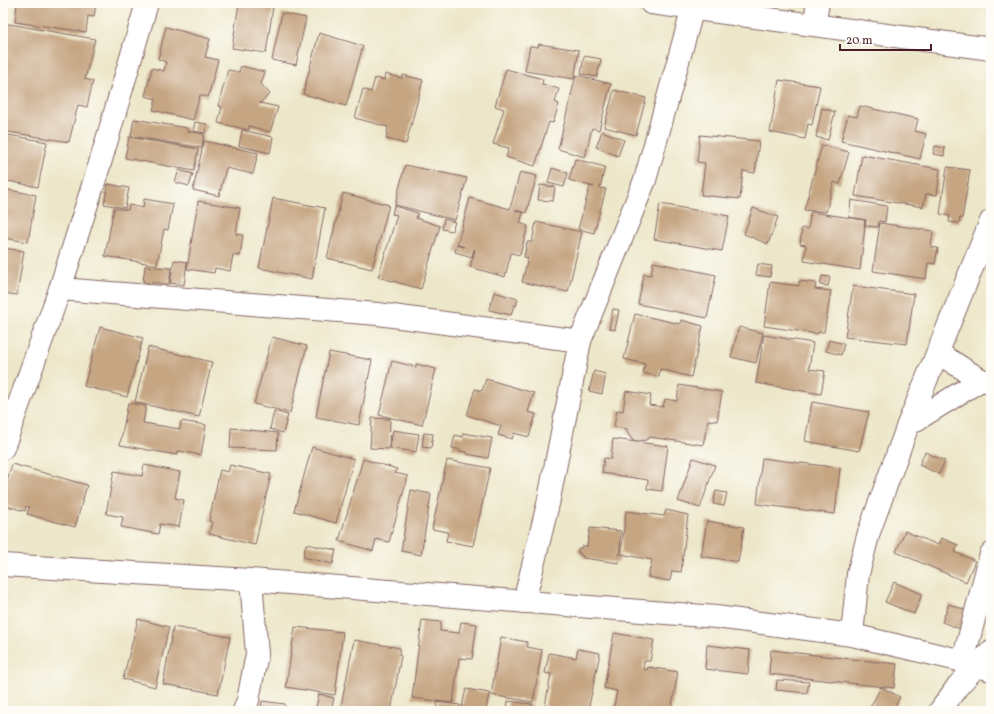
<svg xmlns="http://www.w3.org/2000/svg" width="994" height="714" font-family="Vollkorn,serif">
  <rect width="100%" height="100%" fill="#fdfcf7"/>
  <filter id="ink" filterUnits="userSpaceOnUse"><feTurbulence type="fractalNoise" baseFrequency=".025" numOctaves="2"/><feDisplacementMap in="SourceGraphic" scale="8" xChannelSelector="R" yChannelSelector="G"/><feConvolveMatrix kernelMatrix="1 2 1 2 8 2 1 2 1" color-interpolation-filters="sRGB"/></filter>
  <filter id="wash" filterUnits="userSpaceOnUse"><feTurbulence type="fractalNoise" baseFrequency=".012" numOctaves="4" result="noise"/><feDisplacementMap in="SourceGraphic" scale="16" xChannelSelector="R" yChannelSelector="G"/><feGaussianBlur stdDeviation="0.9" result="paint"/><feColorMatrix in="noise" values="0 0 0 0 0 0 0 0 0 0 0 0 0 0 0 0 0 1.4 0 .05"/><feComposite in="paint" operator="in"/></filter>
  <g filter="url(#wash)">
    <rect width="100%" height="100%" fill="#ede7c9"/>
    <g id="blocks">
      <!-- building -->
      <g fill="#c6a582">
        <polygon points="17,3 96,3 94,17 88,16 86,32 15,22"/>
        <polygon points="239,3 248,3 273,7 266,53 232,48"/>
        <polygon points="282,13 306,18 296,65 272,60"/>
        <polygon points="3,23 95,39 85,79 93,81 87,107 78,105 69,142 3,131"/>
        <polygon points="166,27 210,39 205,57 218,60 208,97 200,95 193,120 153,110 156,99 145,96 152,68 164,71 166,62 158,59"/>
        <polygon points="319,33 363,46 346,106 303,94"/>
        <polygon points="539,44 579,50 574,79 525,71 530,46 538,47"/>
        <polygon points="584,56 601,59 597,77 581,74"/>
        <polygon points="241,66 265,72 261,84 270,94 260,103 278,107 270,132 249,126 249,130 218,123 222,107 218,106 228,70 239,72"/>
        <polygon points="506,69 543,79 542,84 559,89 555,102 559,104 553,123 549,122 535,166 506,157 509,148 493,144 504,109 495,106"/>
        <polygon points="385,74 402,78 403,75 423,80 406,144 386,139 388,127 355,118 363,89 371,92 375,78 384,80"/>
        <polygon points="576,75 611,84 599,130 592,128 585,157 558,149"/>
        <polygon points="779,80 820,86 812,125 808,124 805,139 770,132"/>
        <polygon points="614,90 646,98 636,135 604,127"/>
        <polygon points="860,106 918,119 915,131 926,134 920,159 841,141 848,115 857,117"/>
        <polygon points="822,108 835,112 828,140 816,137"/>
        <polygon points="134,119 187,128 187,131 204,134 202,148 131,136"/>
        <polygon points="195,122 207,124 205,133 193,131"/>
        <polygon points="242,130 273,137 270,153 239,146"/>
        <polygon points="602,131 624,140 618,156 596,147"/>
        <polygon points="3,134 47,142 38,187 3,180"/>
        <polygon points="700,135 759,141 755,173 743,171 740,199 701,195 705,163 697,162"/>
        <polygon points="129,137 198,149 194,171 125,158"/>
        <polygon points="204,141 258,153 253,174 226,168 219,196 193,190"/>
        <polygon points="822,145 849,152 840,184 834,182 826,212 804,210"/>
        <polygon points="935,146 945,148 944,156 933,154"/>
        <polygon points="862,155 940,169 937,195 926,194 923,207 855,196"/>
        <polygon points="575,159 605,167 600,188 606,189 594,233 578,229 590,186 594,187 569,180"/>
        <polygon points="405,165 467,178 455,220 395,205"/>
        <polygon points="947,167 970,170 962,219 960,218 959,223 949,222 950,216 940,214"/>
        <polygon points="552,168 568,173 564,187 548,183"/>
        <polygon points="179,170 193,174 189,186 175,182"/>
        <polygon points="520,172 537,176 526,213 515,210 523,213 520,223 528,226 520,255 511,253 505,277 470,267 475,250 474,249 472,257 455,252 457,245 464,247 457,245 470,198 510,209"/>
        <polygon points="108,184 129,188 125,208 104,204"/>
        <polygon points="540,185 555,187 553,201 538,200"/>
        <polygon points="3,189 36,195 28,242 3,238"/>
        <polygon points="343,193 389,205 372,269 327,258"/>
        <polygon points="273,198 325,208 312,279 259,268"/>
        <polygon points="144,199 173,204 168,230 164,229 157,265 105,256 114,208 128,210 129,205 143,208"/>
        <polygon points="851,200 887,206 885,222 879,221 878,227 865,226 866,220 849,217"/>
        <polygon points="198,201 240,208 236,234 243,235 240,256 233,255 230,271 215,268 214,273 187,269"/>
        <polygon points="660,204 729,216 722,251 654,239"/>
        <polygon points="394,206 418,213 416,218 440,226 421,289 378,277 397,215 392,214"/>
        <polygon points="753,208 778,217 768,244 744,234"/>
        <polygon points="811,212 865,220 864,226 865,226 860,270 804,261 806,245 800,244 802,228 808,229"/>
        <polygon points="444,219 455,222 452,231 442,229"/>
        <polygon points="536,222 582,232 568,292 522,282 528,258 524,257 527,242 532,242"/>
        <polygon points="880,223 933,231 931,247 938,248 935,264 928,263 926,279 873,271"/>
        <polygon points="3,248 24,251 17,295 3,293"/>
        <polygon points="174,260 187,262 184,285 170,283"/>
        <polygon points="653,262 716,275 707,318 638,304 644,274 651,275"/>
        <polygon points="758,264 772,266 770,277 756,275"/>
        <polygon points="145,266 171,268 169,284 143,282"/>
        <polygon points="822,276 830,277 828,286 820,285"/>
        <polygon points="799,281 816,283 815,289 831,291 824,332 818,332 818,334 764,326 770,282 799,286"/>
        <polygon points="853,286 914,294 907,344 845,337"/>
        <polygon points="494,292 518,299 516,306 514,305 511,315 489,310"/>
        <polygon points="613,309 619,310 615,330 609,328"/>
        <polygon points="635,314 680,324 681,320 703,326 691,377 660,369 659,377 643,373 645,364 624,359"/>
        <polygon points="100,327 143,338 127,397 84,386"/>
        <polygon points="739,327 763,333 756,363 731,357"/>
        <polygon points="764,335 813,343 809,369 825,371 821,394 756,383"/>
        <polygon points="272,337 307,346 290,413 254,404"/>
        <polygon points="829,340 844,344 841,355 826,351"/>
        <polygon points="148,347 212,362 199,417 135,402"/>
        <polygon points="329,352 372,360 359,425 316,417"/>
        <polygon points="392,361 416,367 416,364 436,369 422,425 379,415"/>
        <polygon points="594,371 606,374 602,394 589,391"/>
        <polygon points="486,379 534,393 528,412 536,414 529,437 514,433 512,439 498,435 501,426 467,415 475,389 482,391"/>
        <polygon points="679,385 722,392 717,421 708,420 703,445 650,437 646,440 639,441 632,440 627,432 627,429 614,427 617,410 623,411 626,391 651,395 649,405 663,407 665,399 677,401"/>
        <polygon points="812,402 869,412 859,451 805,441"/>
        <polygon points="128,403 146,406 143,423 180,429 181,421 206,425 201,455 178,451 177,455 120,445"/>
        <polygon points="274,411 288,415 283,433 270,429"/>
        <polygon points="372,418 390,419 389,449 370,448"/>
        <polygon points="231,428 278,433 277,450 230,448"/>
        <polygon points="393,430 419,434 416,452 390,448"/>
        <polygon points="424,433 433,434 431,448 422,447"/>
        <polygon points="463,433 492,438 488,458 467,454 467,452 460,451 461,450 452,448 455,435 463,437"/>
        <polygon points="613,439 668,446 662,491 647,489 648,480 602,473 604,458 611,459"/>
        <polygon points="312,447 354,459 336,523 294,511"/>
        <polygon points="925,452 945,461 939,474 919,465"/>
        <polygon points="693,458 715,465 700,508 678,501"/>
        <polygon points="762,458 840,468 835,514 757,504"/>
        <polygon points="363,459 397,469 395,473 408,476 389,542 376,539 373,551 339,541"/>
        <polygon points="447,460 490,468 473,546 446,541 448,532 432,529"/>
        <polygon points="12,464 87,485 75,527 27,514 29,507 26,506 25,511 3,505 3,496"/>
        <polygon points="144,465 180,472 175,498 184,500 179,527 160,524 158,534 121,527 123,517 106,514 114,471 142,476"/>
        <polygon points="230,465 271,474 255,545 209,534 212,522 209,521 220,470 228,472"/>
        <polygon points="411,490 431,494 421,555 401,551"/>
        <polygon points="716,491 727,493 724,506 713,504"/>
        <polygon points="666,510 688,515 681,572 672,571 670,581 648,577 652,560 621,554 626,511 664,516"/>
        <polygon points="707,521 744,527 738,562 701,556"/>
        <polygon points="590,528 621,531 619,563 583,558 582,555 580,555 580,553 578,553 578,549 582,547 582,546 587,546"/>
        <polygon points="905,531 938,545 941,538 958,545 955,552 975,561 966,582 896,552"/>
        <polygon points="306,544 336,550 333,564 303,557"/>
        <polygon points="894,582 922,594 914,614 885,602"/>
        <polygon points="949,604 971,612 963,630 942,622"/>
        <polygon points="138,619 169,627 155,687 123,679"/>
        <polygon points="422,620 441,622 440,631 459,633 461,622 477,624 472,659 459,658 453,703 412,698"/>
        <polygon points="173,627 230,637 218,694 163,684"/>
        <polygon points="295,627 343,632 335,695 286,687"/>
        <polygon points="614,633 654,640 650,661 644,661 643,669 647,670 648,667 678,672 671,711 613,711 617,691 604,688"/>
        <polygon points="501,637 527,642 527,647 542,650 533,702 491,695"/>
        <polygon points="354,640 400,648 399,655 401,656 391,711 340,711"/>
        <polygon points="707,645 750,650 748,674 705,669"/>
        <polygon points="578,649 600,653 588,711 561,711 561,709 545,706 551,674 545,673 549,653 576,658"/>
        <polygon points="771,650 897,664 894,688 769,674"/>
        <polygon points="777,680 809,682 807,693 776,690"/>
        <polygon points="881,687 900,697 893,711 868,711"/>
        <polygon points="466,689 489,693 486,711 461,711"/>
        <polygon points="319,694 334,698 331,711 315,711"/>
        <polygon points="262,701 285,704 284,711 260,711"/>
        <polygon points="508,701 532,704 531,711 507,711"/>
        <polygon points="437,702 460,705 460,711 436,711"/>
      </g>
    </g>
  </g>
  <g filter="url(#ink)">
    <use href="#blocks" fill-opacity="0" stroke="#836562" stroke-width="1"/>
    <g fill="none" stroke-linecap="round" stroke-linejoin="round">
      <!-- minor casing -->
      <g stroke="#836562" stroke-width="24">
        <g id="minor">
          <polyline points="651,3 991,49"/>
          <polyline points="814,25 818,3"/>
          <polyline points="60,289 378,314 580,341"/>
          <polyline points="938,353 981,380 991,382"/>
          <polyline points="908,425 981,380"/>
          <polyline points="3,448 60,289 101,160 147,3"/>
          <polyline points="3,565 251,580 716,617 852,635 963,661 991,670"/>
          <polyline points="524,602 548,504 580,341 645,180 693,8"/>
          <polyline points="852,635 858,574 869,532 908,425 991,221"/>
          <polyline points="963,661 991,554"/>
          <polyline points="244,711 248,700 257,654 251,580"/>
          <polyline points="940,711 957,687 977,665 991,652"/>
        </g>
      </g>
      <!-- minor -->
      <use href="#minor" stroke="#fff" stroke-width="22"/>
    </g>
  </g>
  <!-- margin -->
  <rect width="994" height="714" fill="none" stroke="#fdfcf7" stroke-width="16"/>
  <!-- scale -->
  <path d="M840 44v6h91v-6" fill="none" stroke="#4a1f2b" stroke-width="2"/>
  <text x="846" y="44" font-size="12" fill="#4a1f2b" stroke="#fdfcf7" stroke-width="3" paint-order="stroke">20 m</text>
</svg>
